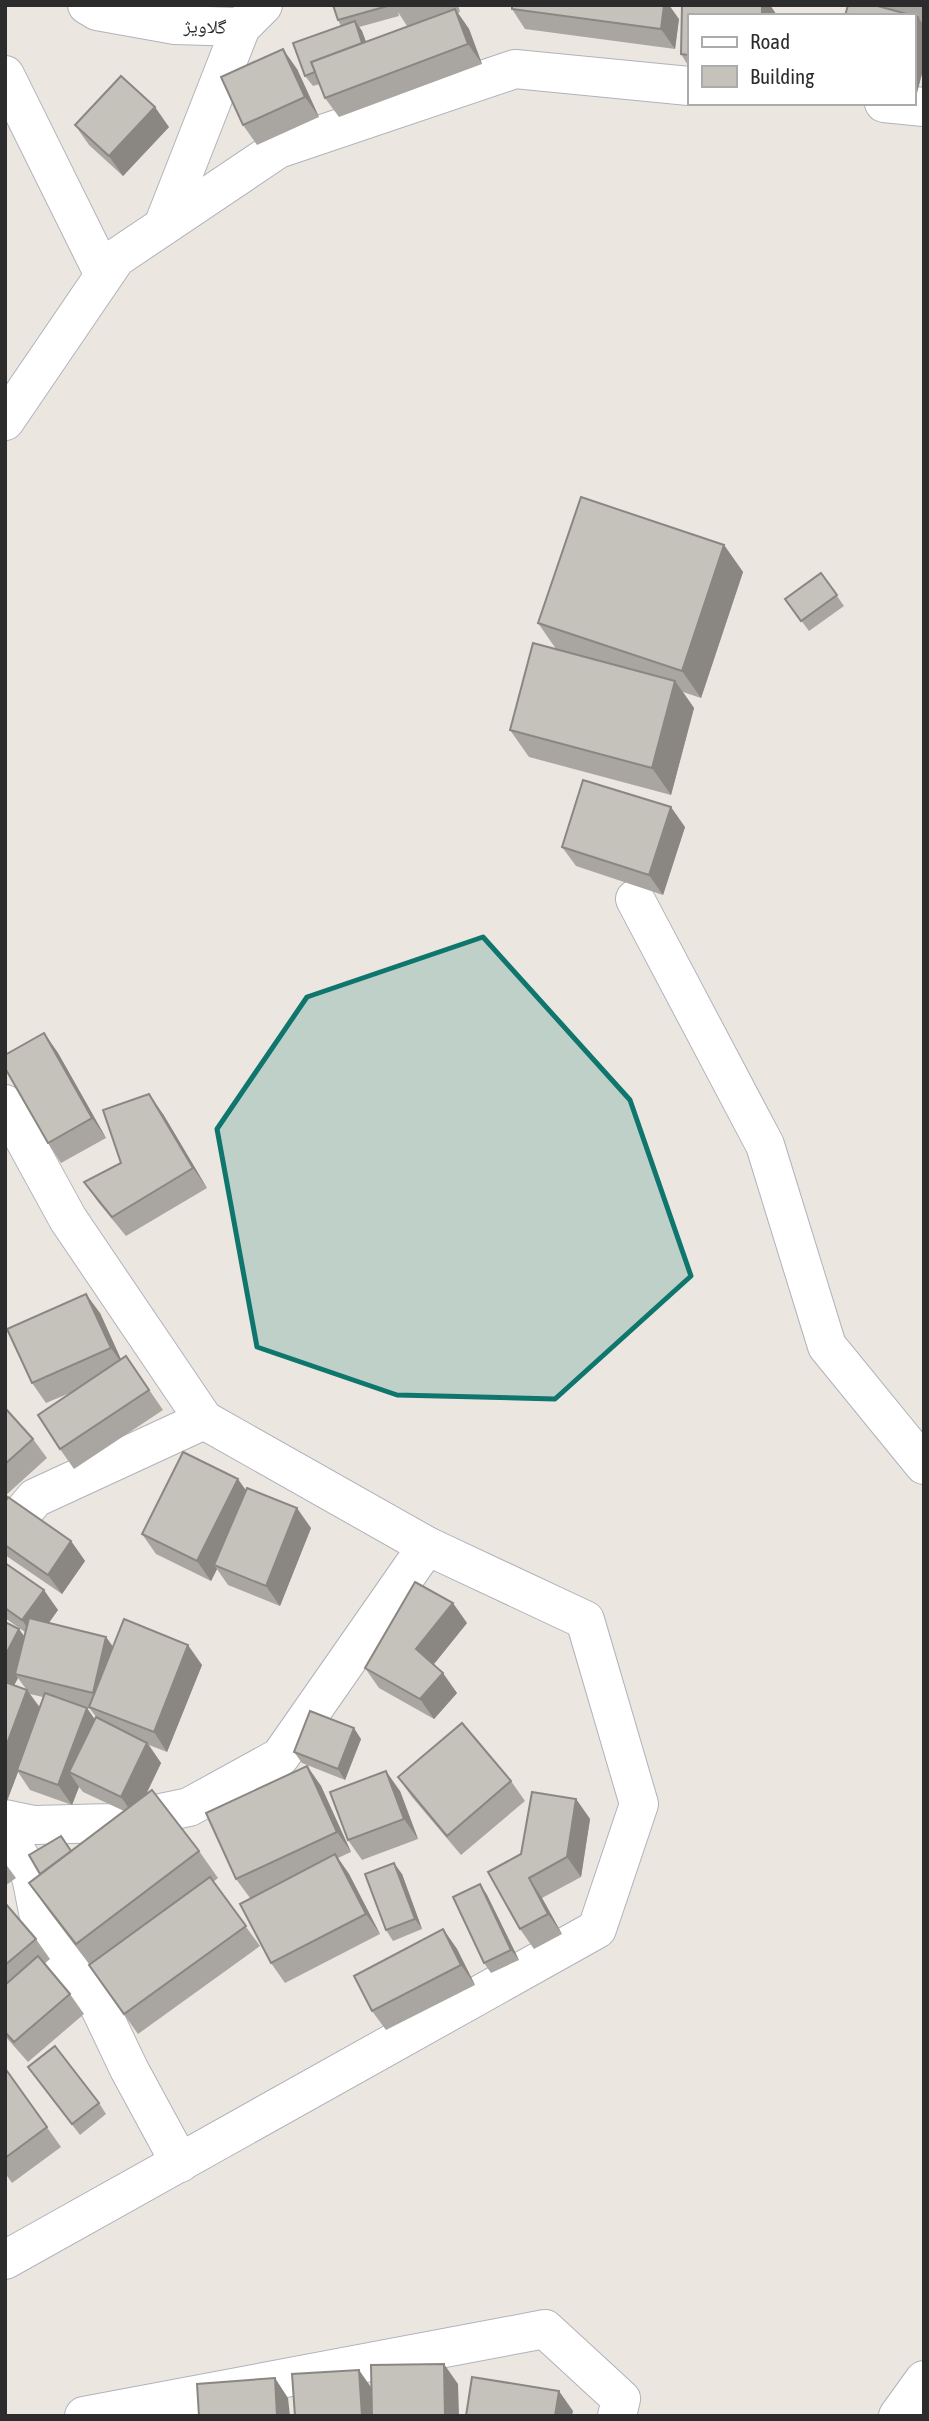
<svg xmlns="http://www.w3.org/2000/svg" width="929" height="2421" font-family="'Asap Condensed','Noto Naskh Arabic',sans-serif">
  <rect width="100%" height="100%" fill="#ece6e0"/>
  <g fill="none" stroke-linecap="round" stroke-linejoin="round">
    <!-- minor casing -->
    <g stroke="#b0b3bb" stroke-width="40">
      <g id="minor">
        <polyline points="87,5 97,11 175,25 241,27"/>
        <polyline points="5,75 104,275"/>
        <polyline points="884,103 924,107"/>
        <polyline points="163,226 241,27 263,5"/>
        <polyline points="5,421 116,258 278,149 515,69 689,86"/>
        <polyline points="635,899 765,1145 827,1346 924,1465"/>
        <polyline points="5,1104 68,1219 204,1420 427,1546 585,1620 639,1804 597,1929 5,2260"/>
        <polyline points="5,1534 35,1498 204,1420"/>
        <polyline points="5,1819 34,1825 112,1823 189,1807 280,1757 427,1546"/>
        <polyline points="5,1832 31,1876 40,1922 100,2008 129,2069 180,2163"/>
        <polyline points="84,2416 545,2329 621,2399 617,2416"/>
        <polyline points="898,2416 924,2380"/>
      </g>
    </g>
    <!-- minor -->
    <use href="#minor" stroke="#fff" stroke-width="38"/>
  </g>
  <!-- wall -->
  <g fill="#a9a6a1" fill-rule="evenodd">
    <path d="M333,5H458L460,12L458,13L469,29L482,64L339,117L325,98L320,84L313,86L305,76L341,26L338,20ZM398,12L407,26L366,42L362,31L359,27L399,16Z"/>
    <polygon points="682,5 770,5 776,14 689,16 689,67 681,54"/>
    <polygon points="848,5 924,5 924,21 921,21 924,25 924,66 914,104 912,103 913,103 913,16"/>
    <polygon points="512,9 679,19 675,49 525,29"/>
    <polygon points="297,69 319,117 257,145 243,125"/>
    <polygon points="75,125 169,127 123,176 89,145"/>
    <polygon points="724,545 743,572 701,698 683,692 694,708 671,795 529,757 510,730 556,649 538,623"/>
    <polygon points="821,573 844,606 809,631 785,599"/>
    <polygon points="685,827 663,895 576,866 562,847"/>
    <polygon points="44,1033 58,1053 106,1138 61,1163 48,1143"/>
    <polygon points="163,1114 207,1188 126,1236 98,1202 84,1182 121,1163"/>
    <polygon points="100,1313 121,1360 126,1356 163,1410 74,1469 60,1449 77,1390 46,1403 32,1383"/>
    <polygon points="5,1408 33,1439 47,1458 5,1496"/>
    <polygon points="246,1491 311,1528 280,1606 228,1585 217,1569 211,1581 156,1554 142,1534"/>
    <polygon points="5,1502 71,1541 85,1561 62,1594 5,1555"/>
    <path d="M5,1563L58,1610L49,1623L106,1637L113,1647L202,1665L167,1752L149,1745L161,1763L146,1795L199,1851L218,1878L213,1882L260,1946L138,2034L89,1965V1964L48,1910L29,1883L124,1811L83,1792L79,1787L72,1805L30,1790L18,1772L7,1801L5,1800V1622L24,1636L25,1632L5,1618ZM18,1678L26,1689L14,1685ZM30,1694L43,1697L40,1707ZM84,1707L90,1709L97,1718L95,1720Z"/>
    <polygon points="467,1623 433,1665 457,1693 434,1719 379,1688 365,1668"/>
    <polygon points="361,1739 345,1780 302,1763 294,1752"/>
    <polygon points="307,1766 321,1786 351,1852 338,1858 349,1874 380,1934 285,1983 271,1963 250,1898 236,1879"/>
    <polygon points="398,1777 511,1781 525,1801 461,1855 412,1797"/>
    <polygon points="400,1791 418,1839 362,1860 348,1840"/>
    <polygon points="576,1799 590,1819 581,1877 542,1898 562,1934 534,1949 520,1929 521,1854"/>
    <polygon points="5,1863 16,1878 5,1886"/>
    <polygon points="402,1874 422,1929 393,1941 386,1930"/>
    <polygon points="480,1884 487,1895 519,1960 491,1973 484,1963"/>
    <polygon points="5,1903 36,1939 50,1959 44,1964 70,1994 84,2014 28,2062 5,2036"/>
    <polygon points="443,1929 457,1949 475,1985 386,2030 372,2011"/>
    <polygon points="28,2067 99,2103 106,2114 80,2135"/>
    <polygon points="7,2071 61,2147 12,2183 5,2173 5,2072"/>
  </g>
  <!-- shaded-wall -->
  <g fill="#8a8783">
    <polygon points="664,5 669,5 679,19 675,49 661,29"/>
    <polygon points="762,5 770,5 776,14 776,16 762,16"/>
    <polygon points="455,9 469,29 482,64 468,44"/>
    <polygon points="918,17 924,25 924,66 914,104 913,34"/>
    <polygon points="355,21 362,31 374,64 366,54"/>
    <polygon points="283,49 297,69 319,117 305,97"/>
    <polygon points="155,107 169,127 123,176 109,156"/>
    <polygon points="724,545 743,572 701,698 682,671"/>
    <polygon points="675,681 694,708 671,795 652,768"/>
    <polygon points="671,807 685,827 663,895 649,875"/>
    <polygon points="44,1033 58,1053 106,1138 92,1118"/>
    <polygon points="149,1094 163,1114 207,1188 193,1168"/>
    <polygon points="86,1294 100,1313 125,1368 111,1348"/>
    <polygon points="238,1479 252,1499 214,1565 217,1569 211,1581 197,1561"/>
    <polygon points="297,1508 311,1528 280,1606 266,1586"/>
    <polygon points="71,1541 85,1561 62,1594 48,1575"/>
    <polygon points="44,1590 58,1610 36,1640 22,1620"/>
    <polygon points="453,1603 467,1623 430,1669 416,1649"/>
    <polygon points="19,1629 33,1648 15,1674 18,1678 9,1695 5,1689 5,1656"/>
    <polygon points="106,1637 120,1657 106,1713 93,1693"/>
    <polygon points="188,1645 202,1665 167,1752 154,1732"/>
    <polygon points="443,1673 457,1693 434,1719 420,1699"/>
    <polygon points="27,1690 41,1710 17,1770 18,1772 7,1801 5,1798 5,1749"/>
    <polygon points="87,1708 101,1728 69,1772 79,1787 72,1805 58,1785"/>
    <polygon points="354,1728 361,1739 345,1780 338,1769"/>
    <polygon points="147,1743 161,1763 135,1817 121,1797"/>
    <polygon points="307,1766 321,1786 351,1852 337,1832"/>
    <polygon points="386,1771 400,1791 418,1839 404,1819"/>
    <polygon points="576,1799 590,1819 581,1877 567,1857"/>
    <polygon points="335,1854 349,1874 380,1934 366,1914"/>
    <polygon points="394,1863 402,1874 422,1929 415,1919"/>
    <polygon points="529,1878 542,1898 562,1934 548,1914"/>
    <polygon points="480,1884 487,1895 519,1960 511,1950"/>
    <polygon points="443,1929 457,1949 475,1985 461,1965"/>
    <polygon points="444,2364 458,2384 459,2416 445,2416"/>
    <polygon points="359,2370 373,2390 375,2416 362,2416"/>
    <polygon points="275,2378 288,2398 290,2416 277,2416"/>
    <polygon points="559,2391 573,2411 572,2416 555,2416"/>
  </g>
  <!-- building -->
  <g fill="#c5c1bb" stroke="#8a8783" stroke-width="2">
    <polygon points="333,5 391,5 338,20"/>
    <polygon points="512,5 664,5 661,29 512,9"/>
    <polygon points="682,5 762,5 762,16 689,16 689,55 681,54"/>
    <polygon points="848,5 874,5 918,17 913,34 913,16 845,16"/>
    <polygon points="455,9 468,44 325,98 311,62"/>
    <polygon points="355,21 362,43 311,62 315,72 305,76 293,43"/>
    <polygon points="283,49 305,97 243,125 221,77"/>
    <polygon points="121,76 155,107 109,156 75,125"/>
    <polygon points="581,497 724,545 682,671 538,623"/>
    <polygon points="821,573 837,595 801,621 785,599"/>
    <polygon points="533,643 675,681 652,768 510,730"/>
    <polygon points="583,780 671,807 649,875 562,847"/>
    <polygon points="44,1033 92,1118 48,1143 5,1068 5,1055"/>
    <polygon points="149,1094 193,1168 112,1217 84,1182 121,1163 103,1110"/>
    <polygon points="86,1294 111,1348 32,1383 7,1329"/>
    <polygon points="126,1356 149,1390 60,1449 38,1415"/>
    <polygon points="5,1408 33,1439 5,1464"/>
    <polygon points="183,1452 238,1479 197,1561 142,1534"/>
    <polygon points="247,1488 297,1508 266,1586 214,1565"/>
    <polygon points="8,1497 71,1541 48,1575 5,1545 5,1502"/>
    <polygon points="5,1563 44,1590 22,1620 5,1608"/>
    <polygon points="415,1582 453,1603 416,1649 443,1673 420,1699 365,1668"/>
    <polygon points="29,1618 106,1637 93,1693 15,1674"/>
    <polygon points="124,1619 188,1645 154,1732 89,1707"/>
    <polygon points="5,1622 19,1629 5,1656"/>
    <polygon points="5,1682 27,1690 5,1749"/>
    <polygon points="45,1693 87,1708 58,1785 17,1770"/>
    <polygon points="310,1711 354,1728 338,1769 294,1752"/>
    <polygon points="96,1717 147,1743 121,1797 69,1772"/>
    <polygon points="462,1723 511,1781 447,1836 398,1777"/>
    <polygon points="307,1766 337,1832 236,1879 206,1813"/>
    <polygon points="386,1771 404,1819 348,1840 330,1792"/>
    <polygon points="152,1790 199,1851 76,1944 29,1883"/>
    <polygon points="532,1792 576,1799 567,1857 529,1878 548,1914 520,1929 488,1872 521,1854"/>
    <polygon points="61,1836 71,1851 40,1874 29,1855"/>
    <polygon points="335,1854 366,1914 271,1963 240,1904"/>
    <polygon points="394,1863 415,1919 386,1930 365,1874"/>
    <polygon points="210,1877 246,1926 124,2014 89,1965"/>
    <polygon points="480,1884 511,1950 484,1963 453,1897"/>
    <polygon points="5,1903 36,1939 5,1965"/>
    <polygon points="443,1929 461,1965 372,2011 354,1976"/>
    <polygon points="38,1956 70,1994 14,2042 5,2032 5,1985"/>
    <polygon points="55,2046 99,2103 72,2124 28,2067"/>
    <polygon points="7,2071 47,2127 5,2158 5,2072"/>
    <polygon points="444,2364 445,2416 372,2416 371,2365"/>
    <polygon points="359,2370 362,2416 295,2416 292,2374"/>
    <polygon points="472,2377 559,2391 555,2416 466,2416"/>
    <polygon points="275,2378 277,2416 199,2416 197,2384"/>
  </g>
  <!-- marked area -->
  <path fill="#0f766e" fill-opacity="0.2" stroke="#0f766e" stroke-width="5" stroke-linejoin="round" d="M483,937L630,1100L691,1276L555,1399L397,1395L257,1347L217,1129L307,997Z"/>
  <g text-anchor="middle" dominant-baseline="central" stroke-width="7" stroke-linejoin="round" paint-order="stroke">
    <!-- street labels -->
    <g font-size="19" fill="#2c2c2c" stroke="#fff">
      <text transform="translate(205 26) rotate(2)">گلاویژ</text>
    </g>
  </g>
  <!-- border -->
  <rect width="929" height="2421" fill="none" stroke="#2c2c2c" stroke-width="14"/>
  <!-- legend -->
  <rect x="688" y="14" width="228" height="91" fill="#ffffff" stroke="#ababab" stroke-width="2"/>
  <rect x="702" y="37" width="35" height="10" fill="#ffffff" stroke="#ababab" stroke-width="2"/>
  <text x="750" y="49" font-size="21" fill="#2c2c2c">Road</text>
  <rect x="702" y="66" width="35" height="21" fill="#c5c1bb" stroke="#ababab" stroke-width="2"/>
  <text x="750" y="84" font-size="21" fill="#2c2c2c">Building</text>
</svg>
